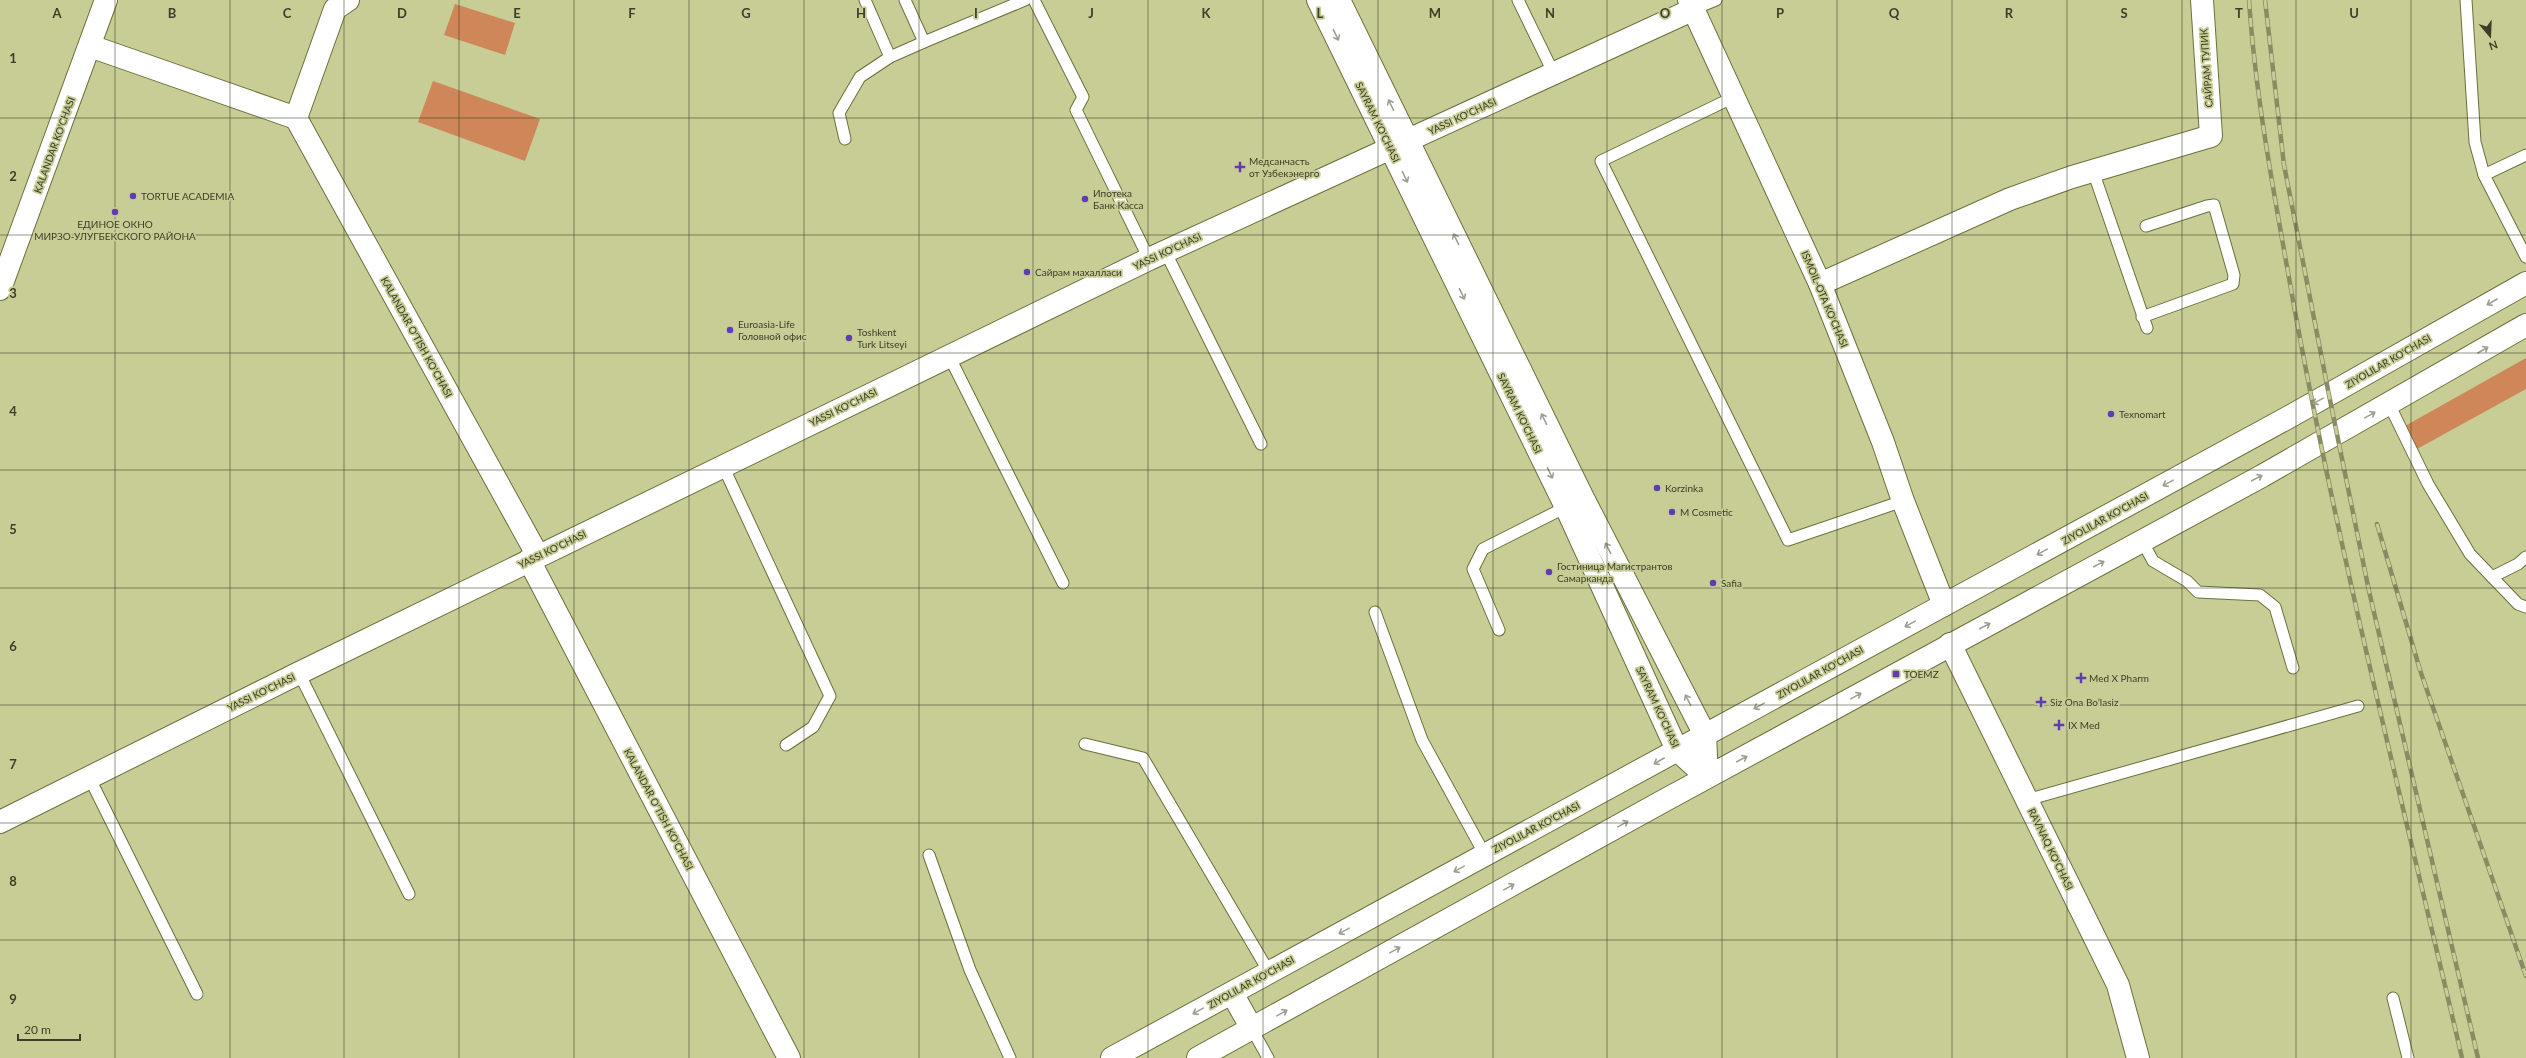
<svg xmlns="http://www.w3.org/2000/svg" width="2526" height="1058" font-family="Lato,sans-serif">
  <rect width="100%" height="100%" fill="#c8cc95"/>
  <!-- green -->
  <g fill="#cf8659">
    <polygon points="455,4 515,23 505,55 444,35"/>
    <polygon points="433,81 540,119 525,161 418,122"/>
    <polygon points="2526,358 2526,389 2417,449 2405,426"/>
  </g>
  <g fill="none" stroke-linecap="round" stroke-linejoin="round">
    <!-- lane casing -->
    <g stroke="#6d703d" stroke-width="13">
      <g id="lane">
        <polyline points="905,0 924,42 1025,0"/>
        <polyline points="1034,0 1083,97 1076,110 1149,259"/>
        <polyline points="1518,0 1554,74"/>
        <polyline points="2466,0 2475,142 2484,175"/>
        <polyline points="1694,9 1716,0"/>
        <polyline points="890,57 924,42"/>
        <polyline points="1734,97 1601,161 1788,540 1903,501"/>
        <polyline points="845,139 839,113 860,77 890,57 865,0"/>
        <polyline points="2526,155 2484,175 2526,257"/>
        <polyline points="2093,171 2147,328"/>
        <polyline points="1165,251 1261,444"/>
        <polyline points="2142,317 2233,284 2234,275 2214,205 2207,206 2146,226"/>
        <polyline points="949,356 1063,583"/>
        <polyline points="2389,404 2428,484 2470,554 2518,604 2526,607"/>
        <polyline points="723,466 830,696 813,727 786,745"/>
        <polyline points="2142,541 2153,561 2187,581 2198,592 2260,595 2275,607 2293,668"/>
        <polyline points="2492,577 2518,564 2526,557"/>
        <polyline points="1375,612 1422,740 1485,855"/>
        <polyline points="1499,630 1473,569 1483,549 1570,505"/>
        <polyline points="299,673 409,894"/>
        <polyline points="1085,744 1143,758 1269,972"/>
        <polyline points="89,777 197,994"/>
        <polyline points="2027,800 2358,706"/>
        <polyline points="929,855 970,970 1010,1058"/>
        <polyline points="2393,998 2408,1058"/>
        <polyline points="1252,1029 1268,1058"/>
      </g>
    </g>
    <!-- street casing -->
    <g stroke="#6d703d" stroke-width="24">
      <g id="street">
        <polyline points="1689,0 1820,284 1883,442 1903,501 1944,605"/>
        <polyline points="90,46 296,118"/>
        <polyline points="296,118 538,556"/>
        <polyline points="296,118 335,9 348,0"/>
        <polyline points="1820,284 2010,199 2072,177 2211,136 2202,0"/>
        <polyline points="529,560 789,1058"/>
        <polyline points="1950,644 2118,985 2138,1058"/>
        <polyline points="0,822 299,673 1149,259 1694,9"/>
      </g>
    </g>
    <!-- secondary casing -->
    <g stroke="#6d703d" stroke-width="24">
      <g id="secondary">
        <polyline points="1318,0 1566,507 1677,750 1707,777"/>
        <polyline points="1339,0 1583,498 1705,735 1707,777"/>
        <polyline points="0,289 106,0"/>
        <polyline points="1232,993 1252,1029"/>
        <polyline points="1112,1058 2289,417 2526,283"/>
        <polyline points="1198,1058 1667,799 2262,476 2526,325"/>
      </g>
    </g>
    <!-- lane -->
    <use href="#lane" stroke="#fff" stroke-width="11"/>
    <!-- street -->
    <use href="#street" stroke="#fff" stroke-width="22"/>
    <!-- secondary -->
    <use href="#secondary" stroke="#fff" stroke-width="22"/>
    <!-- rail casing -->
    <g stroke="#898c63" stroke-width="4.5">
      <g id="rail">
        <path d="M2249,0C2256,103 2276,204 2294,306C2340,559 2404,808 2462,1058"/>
        <polyline points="2265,0 2284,165 2329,395 2369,591 2478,1058"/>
        <polyline points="2377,524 2420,670 2526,976"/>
      </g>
    </g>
    <!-- rail -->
    <use href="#rail" stroke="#c8cc95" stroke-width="3" stroke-dasharray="9" stroke-linecap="butt"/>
  </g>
  <!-- one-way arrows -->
  <defs><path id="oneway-shaft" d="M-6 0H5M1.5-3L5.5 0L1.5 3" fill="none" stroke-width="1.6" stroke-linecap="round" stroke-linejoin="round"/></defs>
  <g stroke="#9e9e93">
    <use href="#oneway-shaft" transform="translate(1336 35) rotate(64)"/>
    <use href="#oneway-shaft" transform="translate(1391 105) rotate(-116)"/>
    <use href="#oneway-shaft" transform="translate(1405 177) rotate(64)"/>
    <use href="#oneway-shaft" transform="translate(1456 239) rotate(-116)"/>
    <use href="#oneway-shaft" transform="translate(1462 294) rotate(64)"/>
    <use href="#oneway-shaft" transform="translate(2492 302) rotate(150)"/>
    <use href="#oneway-shaft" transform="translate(2483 350) rotate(-30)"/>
    <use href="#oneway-shaft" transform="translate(2318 401) rotate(151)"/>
    <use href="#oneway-shaft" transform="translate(2370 415) rotate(-29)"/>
    <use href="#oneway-shaft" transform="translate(1544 419) rotate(-116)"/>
    <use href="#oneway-shaft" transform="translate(1550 473) rotate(64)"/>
    <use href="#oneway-shaft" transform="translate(2257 478) rotate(-28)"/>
    <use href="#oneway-shaft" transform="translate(2168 483) rotate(151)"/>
    <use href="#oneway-shaft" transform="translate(1608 548) rotate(-117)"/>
    <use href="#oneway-shaft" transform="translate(2042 552) rotate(151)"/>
    <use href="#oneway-shaft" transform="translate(2099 564) rotate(-28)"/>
    <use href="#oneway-shaft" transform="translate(1910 624) rotate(151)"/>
    <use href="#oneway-shaft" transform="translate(1985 626) rotate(-28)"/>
    <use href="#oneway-shaft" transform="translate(1856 696) rotate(-29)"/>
    <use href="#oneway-shaft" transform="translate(1688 700) rotate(-117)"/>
    <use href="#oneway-shaft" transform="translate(1759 706) rotate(151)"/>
    <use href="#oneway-shaft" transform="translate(1742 759) rotate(-28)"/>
    <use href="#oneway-shaft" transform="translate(1659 761) rotate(150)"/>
    <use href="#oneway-shaft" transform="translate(1623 824) rotate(-29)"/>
    <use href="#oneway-shaft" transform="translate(1459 869) rotate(151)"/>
    <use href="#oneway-shaft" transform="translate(1509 887) rotate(-29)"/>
    <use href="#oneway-shaft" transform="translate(1344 931) rotate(151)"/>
    <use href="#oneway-shaft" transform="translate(1395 950) rotate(-29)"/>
    <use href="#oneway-shaft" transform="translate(1198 1011) rotate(151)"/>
    <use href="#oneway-shaft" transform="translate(1282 1013) rotate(-29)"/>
  </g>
  <!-- grid -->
  <path fill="none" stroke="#3c3e27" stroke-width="1" stroke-opacity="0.55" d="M115,0V1058M230,0V1058M344,0V1058M459,0V1058M574,0V1058M689,0V1058M804,0V1058M919,0V1058M1033,0V1058M1148,0V1058M1263,0V1058M1378,0V1058M1493,0V1058M1607,0V1058M1722,0V1058M1837,0V1058M1952,0V1058M2067,0V1058M2182,0V1058M2296,0V1058M2411,0V1058M0,118H2526M0,235H2526M0,353H2526M0,470H2526M0,588H2526M0,705H2526M0,823H2526M0,940H2526"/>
  <!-- markers -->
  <g fill="#603cb4" stroke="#c8cc95" stroke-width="1.5">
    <path d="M1238 161h4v4h4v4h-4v4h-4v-4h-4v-4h4z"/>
    <circle cx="133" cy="196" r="4"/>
    <circle cx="1085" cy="199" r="4"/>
    <circle cx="115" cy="212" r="4"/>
    <circle cx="1027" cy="272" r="4"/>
    <circle cx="730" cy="330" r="4"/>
    <circle cx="849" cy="338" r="4"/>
    <circle cx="2111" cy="414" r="4"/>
    <circle cx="1657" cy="488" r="4"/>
    <circle cx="1672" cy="512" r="4"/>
    <circle cx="1549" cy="572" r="4"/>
    <circle cx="1713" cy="583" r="4"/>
    <rect x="1892" y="670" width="8" height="8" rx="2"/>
    <path d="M2079 672h4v4h4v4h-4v4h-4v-4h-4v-4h4z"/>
    <path d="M2039 696h4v4h4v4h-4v4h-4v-4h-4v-4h4z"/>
    <path d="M2057 719h4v4h4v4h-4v4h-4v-4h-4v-4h4z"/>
  </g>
  <g text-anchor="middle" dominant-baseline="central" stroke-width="3.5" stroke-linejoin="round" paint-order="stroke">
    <!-- street labels -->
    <g font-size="10" fill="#3c3e27" stroke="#c8cc95">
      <text transform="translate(2206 68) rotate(-94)">САЙРАМ ТУПИК</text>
      <text transform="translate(1462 116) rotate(-25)">YASSI KO'CHASI</text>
      <text transform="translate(1378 122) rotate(64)">SAYRAM KO'CHASI</text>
      <text transform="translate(54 145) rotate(-70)">KALANDAR KO'CHASI</text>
      <text transform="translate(1167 251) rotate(-25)">YASSI KO'CHASI</text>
      <text transform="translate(1825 299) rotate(67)">ISMOIL-OTA KO'CHASI</text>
      <text transform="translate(417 337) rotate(61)">KALANDAR O'TISH KO'CHASI</text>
      <text transform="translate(2388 361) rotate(-30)">ZIYOLILAR KO'CHASI</text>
      <text transform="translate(843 407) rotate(-26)">YASSI KO'CHASI</text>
      <text transform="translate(1520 413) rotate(64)">SAYRAM KO'CHASI</text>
      <text transform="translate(2105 518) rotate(-29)">ZIYOLILAR KO'CHASI</text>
      <text transform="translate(552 549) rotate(-26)">YASSI KO'CHASI</text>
      <text transform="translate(1820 672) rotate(-29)">ZIYOLILAR KO'CHASI</text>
      <text transform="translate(261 692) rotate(-26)">YASSI KO'CHASI</text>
      <text transform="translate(1658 707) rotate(65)">SAYRAM KO'CHASI</text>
      <text transform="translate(659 809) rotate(62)">KALANDAR O'TISH KO'CHASI</text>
      <text transform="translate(1536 827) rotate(-28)">ZIYOLILAR KO'CHASI</text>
      <text transform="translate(2051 849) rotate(64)">RAVNAQ KO'CHASI</text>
      <text transform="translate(1251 982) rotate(-29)">ZIYOLILAR KO'CHASI</text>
    </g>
    <!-- poi labels -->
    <g font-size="10" fill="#3c3e27" stroke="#c8cc95" text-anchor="start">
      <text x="1249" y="161">Медсанчасть<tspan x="1249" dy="12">от Узбекэнерго</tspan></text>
      <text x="1093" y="193">Ипотека<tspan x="1093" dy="12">Банк Касса</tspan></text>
      <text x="141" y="196">TORTUE ACADEMIA</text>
      <text x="115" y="224" text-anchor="middle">ЕДИНОЕ ОКНО<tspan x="115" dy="12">МИРЗО-УЛУГБЕКСКОГО РАЙОНА</tspan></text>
      <text x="1035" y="272">Сайрам махалласи</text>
      <text x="738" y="324">Euroasia-Life<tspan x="738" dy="12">Головной офис</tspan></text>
      <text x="857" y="332">Toshkent<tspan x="857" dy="12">Turk Litseyi</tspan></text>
      <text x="2119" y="414">Texnomart</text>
      <text x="1665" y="488">Korzinka</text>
      <text x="1680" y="512">M Cosmetic</text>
      <text x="1557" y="566">Гостиница Магистрантов<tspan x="1557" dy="12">Самарканда</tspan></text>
      <text x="1721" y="583">Safia</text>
      <text x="1904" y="674">TOEMZ</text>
      <text x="2089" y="678">Med X Pharm</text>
      <text x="2050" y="702">Siz Ona Bo’lasiz</text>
      <text x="2068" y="725">IX Med</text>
    </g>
  </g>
  <g font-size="13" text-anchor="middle" font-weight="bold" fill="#3c3e27" stroke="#c8cc95" stroke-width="3.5" stroke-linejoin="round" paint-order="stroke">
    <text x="57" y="18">A</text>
    <text x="172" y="18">B</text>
    <text x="287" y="18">C</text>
    <text x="402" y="18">D</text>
    <text x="517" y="18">E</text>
    <text x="632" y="18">F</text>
    <text x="746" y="18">G</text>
    <text x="861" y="18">H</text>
    <text x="976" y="18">I</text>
    <text x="1091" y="18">J</text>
    <text x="1206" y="18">K</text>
    <text x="1320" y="18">L</text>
    <text x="1435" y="18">M</text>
    <text x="1550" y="18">N</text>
    <text x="1665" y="18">O</text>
    <text x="1780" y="18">P</text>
    <text x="1894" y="18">Q</text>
    <text x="2009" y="18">R</text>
    <text x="2124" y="18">S</text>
    <text x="2239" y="18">T</text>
    <text x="2354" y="18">U</text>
    <text x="13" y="63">1</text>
    <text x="13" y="181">2</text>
    <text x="13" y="298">3</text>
    <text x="13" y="416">4</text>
    <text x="13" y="534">5</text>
    <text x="13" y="651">6</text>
    <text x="13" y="769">7</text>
    <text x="13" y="886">8</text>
    <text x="13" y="1004">9</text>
  </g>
  <!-- north arrow -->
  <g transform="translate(2490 36) rotate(161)" stroke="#c8cc95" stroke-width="3" paint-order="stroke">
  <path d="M0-3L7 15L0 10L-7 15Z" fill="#3c3e27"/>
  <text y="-6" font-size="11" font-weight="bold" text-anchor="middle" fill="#3c3e27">N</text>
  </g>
  <!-- scale -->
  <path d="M18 1034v6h62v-6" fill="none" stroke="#3c3e27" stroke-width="2"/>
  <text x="24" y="1034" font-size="12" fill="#3c3e27" stroke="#c8cc95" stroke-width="3" paint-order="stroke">20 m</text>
</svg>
